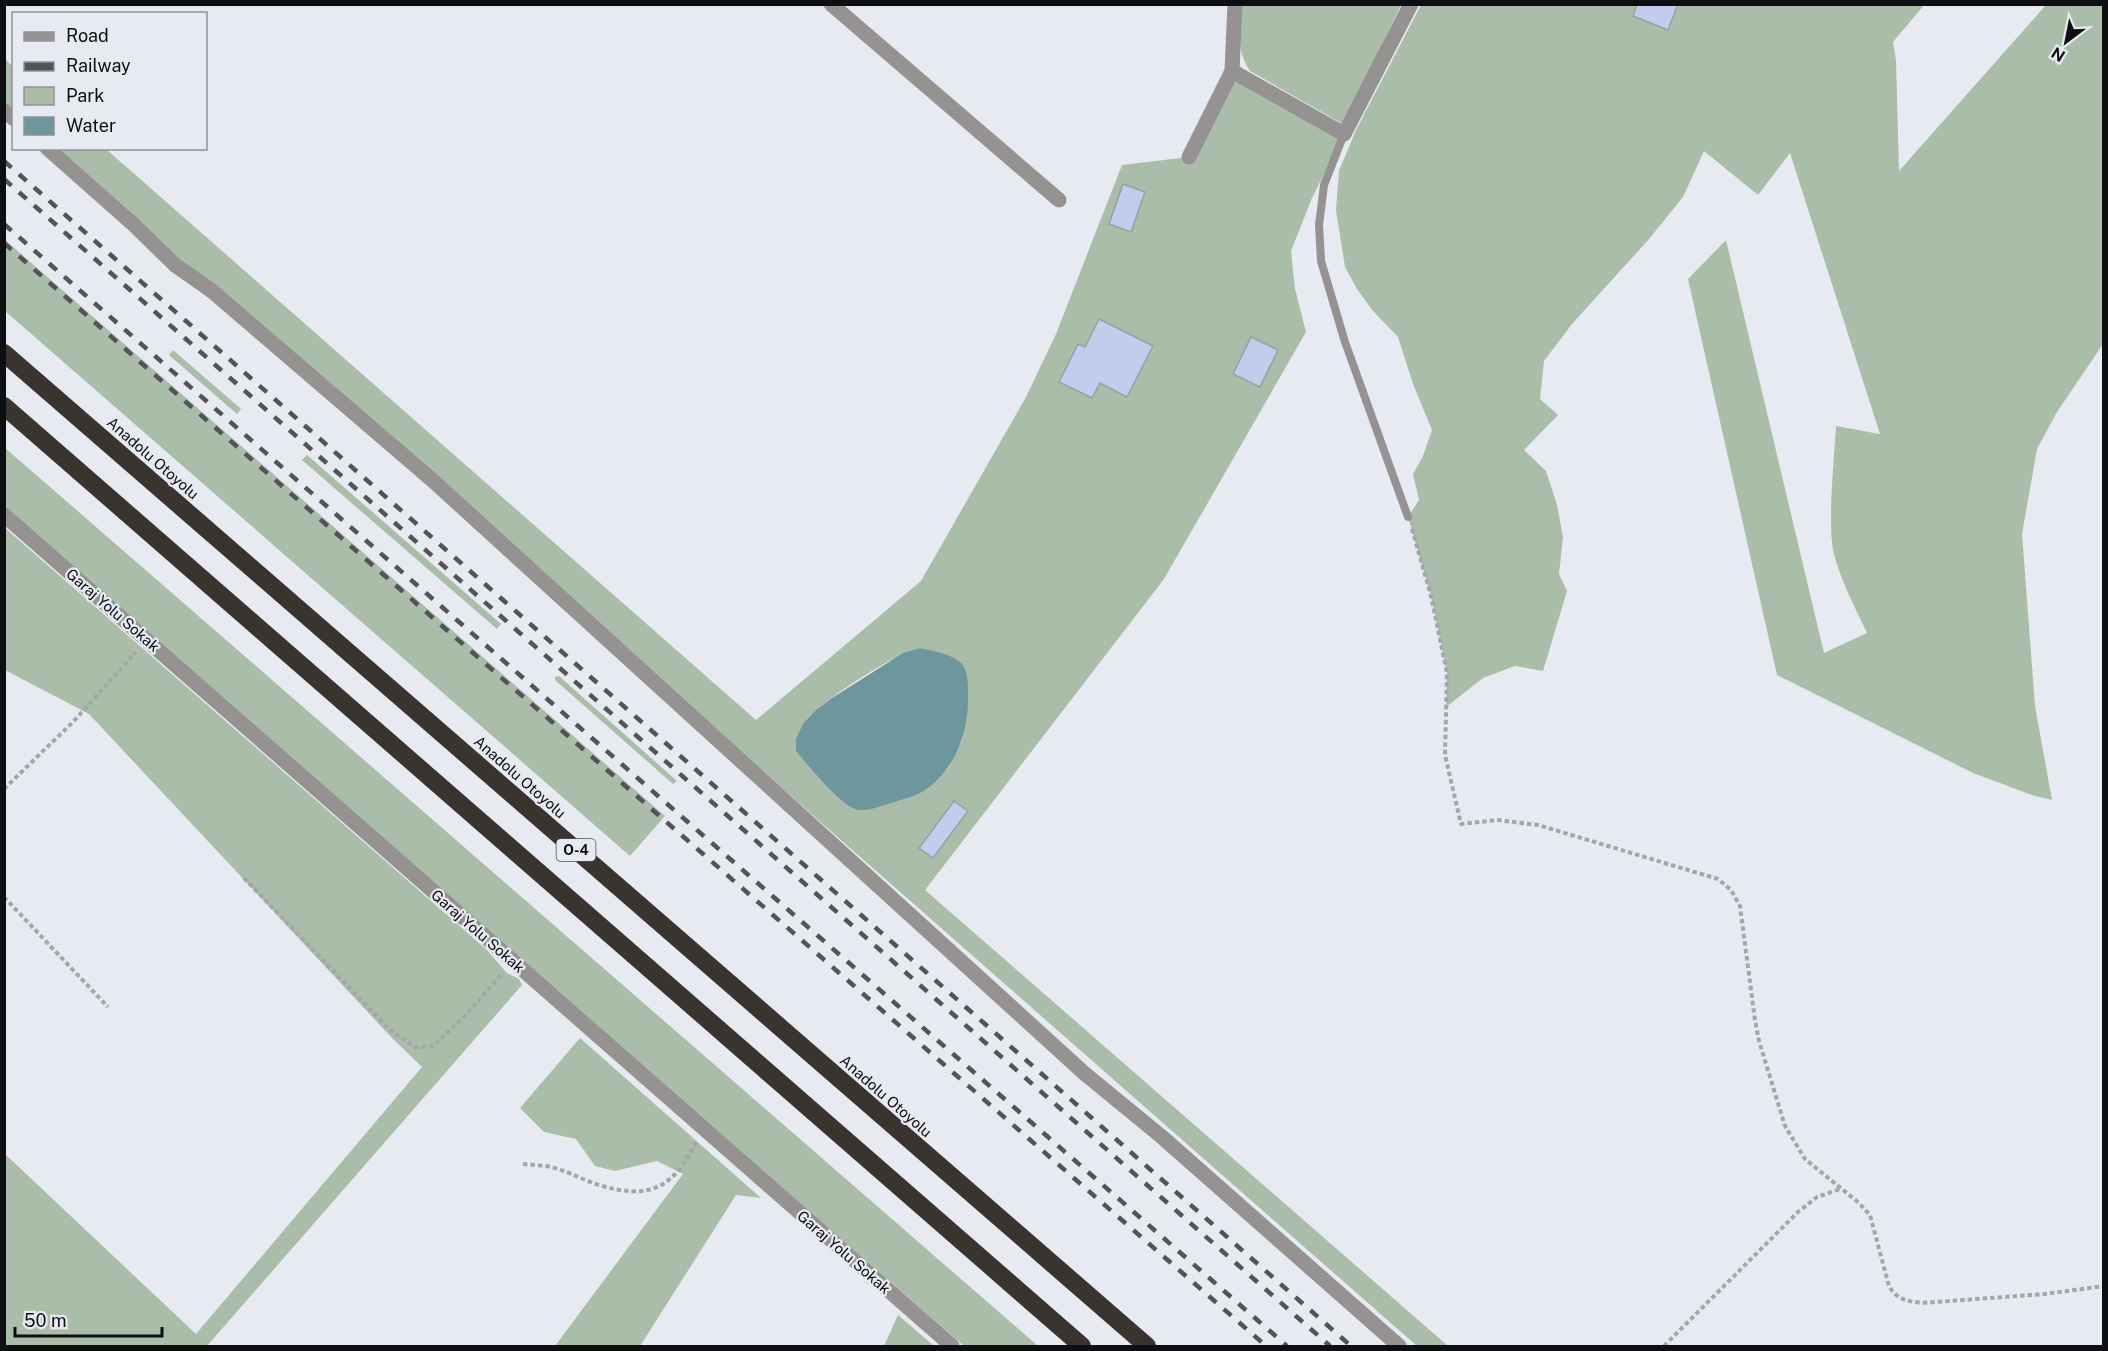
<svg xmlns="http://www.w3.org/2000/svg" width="2108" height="1351" font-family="'Public Sans',sans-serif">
  <rect width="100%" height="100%" fill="#e7eaf1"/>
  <!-- green -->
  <g fill="#aabda9" fill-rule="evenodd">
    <path d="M1240,5H1401L1375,59L1341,123L1250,71C1236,51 1239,28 1240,5Z"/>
    <path d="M1421,5H1924L1893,42L1896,60L1899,171L2046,5H2103V344L2057,412L2037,449L2022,534L2035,706L2052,800L2035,796L1973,773L1777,675L1688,279L1726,240L1824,653L1867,633C1856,609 1834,568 1832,542C1829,507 1834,462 1836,426L1880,434L1790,153L1758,195L1704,151L1683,197L1649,239L1572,324L1544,361L1540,399L1558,415L1524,450L1546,471L1557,505L1563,537L1559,574L1567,591L1543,671L1515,666L1483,678L1446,707L1447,673L1431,596L1408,517L1419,500L1413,474L1423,456L1432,430L1413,384L1398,337L1373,311L1357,289L1345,267L1336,210L1339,171L1356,130Z"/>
    <polygon points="5,59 13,67 13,113 5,105"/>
    <path d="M1232,71L1344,134L1312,198L1291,251L1295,289L1306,332L1164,579L925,890L1448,1346H1417L54,149H106L756,720L921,581L1026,397L1056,334L1122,165L1189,157ZM920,648C939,652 958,654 966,673L962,740L949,767L937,781L817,709C844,688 887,658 920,648Z"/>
    <polygon points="5,240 665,816 630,856 5,311"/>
    <polygon points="173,350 241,409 237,414 169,355"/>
    <polygon points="4,447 1038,1346 964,1346 5,510"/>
    <polygon points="307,455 501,624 497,629 302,460"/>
    <polygon points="4,527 487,950 507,973 519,979 522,985 207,1346 5,1346 5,1154 196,1334 422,1067 392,1038 89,714 5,670"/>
    <polygon points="559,676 677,781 673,784 555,680 555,677"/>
    <polygon points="580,1038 761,1198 736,1195 640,1346 555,1346 683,1174 657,1161 615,1171 595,1166 576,1139 544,1132 520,1108"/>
    <polygon points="898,1315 934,1346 884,1346"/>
  </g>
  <!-- water -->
  <path fill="#6e979d" d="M920,648C934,651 951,653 962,664C969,673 968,689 968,700C968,735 953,775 920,793C912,797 903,799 894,802C884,805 870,811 859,810C843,809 807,764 796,751V739L803,724L817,709L832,698L903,653Z"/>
  <!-- building -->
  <g fill="#c0cdec" stroke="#9b9ea4" stroke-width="1.5">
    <polygon points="1637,4 1678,4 1668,30 1633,16"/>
    <polygon points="1123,184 1145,192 1131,232 1109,224"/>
    <polygon points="1099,319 1153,346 1127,397 1100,383 1092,398 1059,382 1078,344 1085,347"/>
    <polygon points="1251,337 1278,350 1260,387 1233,374"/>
    <polygon points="954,801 968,811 933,858 919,848"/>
  </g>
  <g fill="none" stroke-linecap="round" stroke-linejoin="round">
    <!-- path -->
    <g stroke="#a4a6ac" stroke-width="4" stroke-dasharray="4.5 3" stroke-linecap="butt">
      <path d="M1412,529L1431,596L1447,673L1445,755L1461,824L1497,820L1538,825L1718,879L1731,890L1740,906L1755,1020L1759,1041L1785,1126L1805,1159L1859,1203L1870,1215L1889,1286C1897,1300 1907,1301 1922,1303L2045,1294L2104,1286"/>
      <polyline points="4,789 73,722 136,652"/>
      <polyline points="244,878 390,1030 415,1047 433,1046 463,1018 502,974"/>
      <polyline points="4,897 108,1007"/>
      <path d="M523,1164C532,1165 542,1165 551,1167C568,1171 583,1180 599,1185C649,1200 673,1189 696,1142"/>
      <polyline points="1664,1346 1798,1212 1817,1197 1840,1189"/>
    </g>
    <!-- lane -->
    <polyline stroke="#969291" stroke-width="8" points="1344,134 1324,185 1319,225 1321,261 1345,342 1408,517"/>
    <!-- street -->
    <g stroke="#969291" stroke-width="15">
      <polyline points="831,4 1059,200"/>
      <polyline points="1232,71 1344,134 1411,4"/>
      <polyline points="4,111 14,119"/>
      <polyline points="47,148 134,225 175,265 212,291 431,479 1084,1073 1162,1137 1399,1346"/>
      <polyline points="1189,157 1232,71 1235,4"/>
      <polyline points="4,515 952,1346"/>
    </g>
    <!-- highway -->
    <g stroke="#3a3431" stroke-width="18">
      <polyline points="4,353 1147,1346"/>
      <polyline points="4,406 1082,1346"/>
    </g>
    <!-- rail -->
    <g stroke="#525458" stroke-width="4.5" stroke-dasharray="10 10" stroke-linecap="butt">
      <polyline points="4,161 1351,1346"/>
      <polyline points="4,179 1330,1346"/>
      <polyline points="4,224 1287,1346"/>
      <polyline points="4,243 1266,1346"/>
    </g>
  </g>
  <g text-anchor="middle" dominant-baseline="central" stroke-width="4.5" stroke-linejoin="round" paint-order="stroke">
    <!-- shield labels -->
    <rect fill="#e7eaf1" stroke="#4f5155" stroke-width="1.5" x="556.5" y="839" width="39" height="22" rx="4.5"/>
    <g font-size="14" font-weight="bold" fill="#0e0f12">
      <text x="576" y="850">O-4</text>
    </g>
    <!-- street labels -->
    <g font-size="15" fill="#0e0f12" stroke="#e7eaf1">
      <text transform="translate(153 458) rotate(41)">Anadolu Otoyolu</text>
      <text transform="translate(113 610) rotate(41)">Garaj Yolu Sokak</text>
      <text transform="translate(520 777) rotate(41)">Anadolu Otoyolu</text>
      <text transform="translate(478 931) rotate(41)">Garaj Yolu Sokak</text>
      <text transform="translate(886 1096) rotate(41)">Anadolu Otoyolu</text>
      <text transform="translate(844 1252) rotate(41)">Garaj Yolu Sokak</text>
    </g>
  </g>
  <!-- border -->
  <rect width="2108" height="1351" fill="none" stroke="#0e0f12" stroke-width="12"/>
  <!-- legend -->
  <rect x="12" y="12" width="195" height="138" fill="#e7eaf1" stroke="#909298" stroke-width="1.5"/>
  <rect x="24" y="32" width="30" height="9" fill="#969291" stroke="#909298" stroke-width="1.5"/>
  <text x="66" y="42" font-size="18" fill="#0e0f12">Road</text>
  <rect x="24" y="62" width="30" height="9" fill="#525458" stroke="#909298" stroke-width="1.5"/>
  <text x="66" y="72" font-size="18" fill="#0e0f12">Railway</text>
  <rect x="24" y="87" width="30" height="18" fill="#aabda9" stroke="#909298" stroke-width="1.5"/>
  <text x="66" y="102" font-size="18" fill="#0e0f12">Park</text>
  <rect x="24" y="117" width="30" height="18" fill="#6e979d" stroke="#909298" stroke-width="1.5"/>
  <text x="66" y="132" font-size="18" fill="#0e0f12">Water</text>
  <!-- north arrow -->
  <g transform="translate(2066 42) rotate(212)" stroke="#e7eaf1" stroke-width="4.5" paint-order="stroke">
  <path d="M0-4.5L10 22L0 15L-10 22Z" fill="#0e0f12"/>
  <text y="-9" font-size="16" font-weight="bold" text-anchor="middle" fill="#0e0f12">N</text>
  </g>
  <!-- scale -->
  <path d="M15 1327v9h147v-9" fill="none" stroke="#0e0f12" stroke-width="3"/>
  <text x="24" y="1327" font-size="18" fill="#0e0f12" stroke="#e7eaf1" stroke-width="4.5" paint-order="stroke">50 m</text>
</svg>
